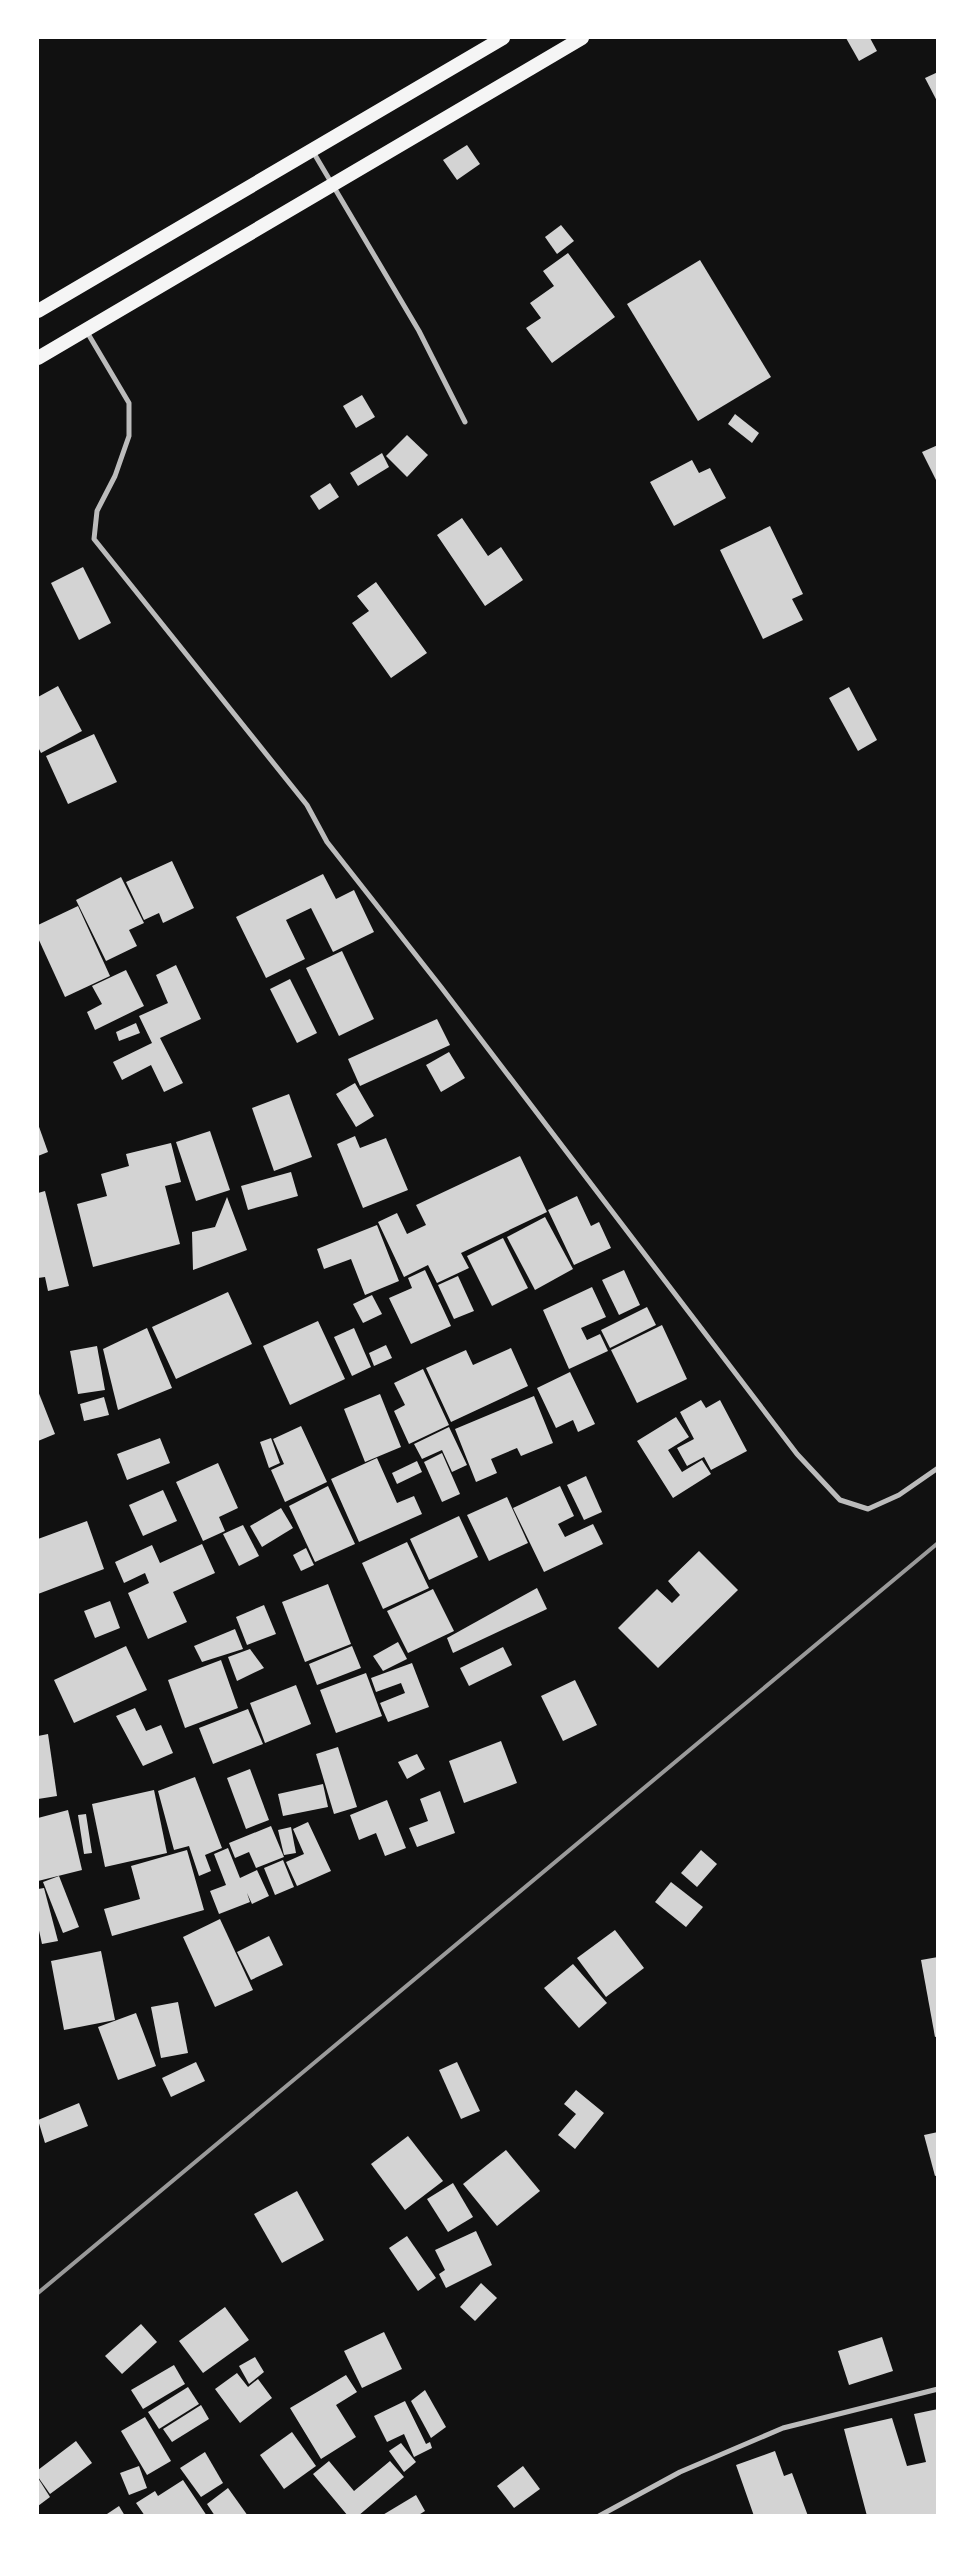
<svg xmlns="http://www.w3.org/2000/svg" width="975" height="2553" font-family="Lato,sans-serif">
  <rect width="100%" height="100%" fill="#111"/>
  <!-- building -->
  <g fill="#d3d3d3">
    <polygon points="846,38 870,38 877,51 859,61"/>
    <polygon points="938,72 938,103 925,78"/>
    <polygon points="467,145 480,164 457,180 443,160"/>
    <polygon points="561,225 574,241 557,254 545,237"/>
    <polygon points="568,253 615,317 552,363 526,328 541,318 530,303 554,286 543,271"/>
    <polygon points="700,260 771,377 698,421 627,304"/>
    <polygon points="362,395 375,417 356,428 343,406"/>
    <polygon points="735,414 759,433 752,443 728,424"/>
    <polygon points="407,435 428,455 407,477 386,456"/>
    <polygon points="938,445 938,484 922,452"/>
    <polygon points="382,453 389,467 358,486 350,473"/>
    <polygon points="692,460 699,473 710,468 726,498 674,526 650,482"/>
    <polygon points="330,483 339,497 319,510 310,496"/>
    <polygon points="462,518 488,556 501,547 523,580 485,606 437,535"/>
    <polygon points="770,526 803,594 792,599 803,620 763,639 720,550"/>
    <polygon points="83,567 111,623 79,640 51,583"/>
    <polygon points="376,582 427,653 391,678 352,623 369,611 357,596"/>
    <polygon points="58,686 82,731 41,753 38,747 38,697"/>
    <polygon points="849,687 877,740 858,751 829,698"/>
    <polygon points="94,734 117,782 68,804 46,756"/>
    <polygon points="172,861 194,908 163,923 159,913 144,920 126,882"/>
    <polygon points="323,874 336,899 354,890 374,932 333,952 311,908 286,920 305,959 266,978 236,917"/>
    <polygon points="121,877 144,923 129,930 137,946 106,961 76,900"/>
    <polygon points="78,906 110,976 65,997 38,938 38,925"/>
    <polygon points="342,951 374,1019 339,1036 306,968"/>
    <polygon points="176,965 201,1019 160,1038 183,1083 164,1092 151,1065 122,1080 113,1062 152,1043 139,1016 168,1003 156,975"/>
    <polygon points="126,970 144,1006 95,1030 87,1012 102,1004 92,986"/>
    <polygon points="290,979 317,1033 297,1043 270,989"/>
    <polygon points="437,1019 450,1045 360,1086 348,1059"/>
    <polygon points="136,1023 140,1033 119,1041 116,1032"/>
    <polygon points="449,1052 465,1078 441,1092 426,1065"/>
    <polygon points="355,1083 374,1116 356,1127 336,1094"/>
    <polygon points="289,1094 312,1157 274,1171 252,1108"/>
    <polygon points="38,1124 48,1152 38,1156"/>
    <polygon points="210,1131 230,1190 196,1201 176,1142"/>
    <polygon points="355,1136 360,1148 386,1138 408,1190 363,1208 337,1144"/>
    <polygon points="171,1143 181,1182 165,1186 180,1244 93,1267 77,1204 107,1196 101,1174 129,1166 126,1154"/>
    <polygon points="520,1156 547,1212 461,1253 469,1268 437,1283 428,1265 404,1277 378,1222 397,1213 407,1234 426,1225 416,1205"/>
    <polygon points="291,1172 298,1196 248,1210 241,1186"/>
    <polygon points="45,1191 69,1286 48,1291 45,1277 38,1278 38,1193"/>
    <polygon points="577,1196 591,1226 599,1222 611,1248 574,1265 548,1210"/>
    <polygon points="227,1197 247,1250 193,1270 192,1232 215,1227"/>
    <polygon points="545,1217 573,1269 535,1290 507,1237"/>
    <polygon points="377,1225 399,1281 365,1295 351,1259 324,1269 317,1249"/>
    <polygon points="503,1238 528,1288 492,1306 467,1256"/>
    <polygon points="425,1270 451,1326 411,1344 389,1298 412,1288 408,1278"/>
    <polygon points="624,1270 640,1305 619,1315 602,1280"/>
    <polygon points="458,1276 474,1311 454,1319 438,1285"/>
    <polygon points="592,1287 606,1317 581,1328 587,1340 600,1334 608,1351 569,1369 543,1310"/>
    <polygon points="228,1292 252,1344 176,1379 152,1327"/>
    <polygon points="372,1295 382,1314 363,1323 353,1304"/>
    <polygon points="647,1307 656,1325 610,1348 601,1330"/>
    <polygon points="318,1321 345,1379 290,1405 263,1346"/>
    <polygon points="662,1325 687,1379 637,1403 611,1350"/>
    <polygon points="147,1328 172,1388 118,1410 103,1349"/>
    <polygon points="354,1328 371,1367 352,1376 334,1337"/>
    <polygon points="386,1345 392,1358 374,1366 369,1353"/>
    <polygon points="97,1346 105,1390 78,1394 70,1351"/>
    <polygon points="511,1348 528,1386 451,1422 426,1368 466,1350 473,1365"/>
    <polygon points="423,1369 449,1425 409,1444 394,1411 405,1405 394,1383"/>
    <polygon points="570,1372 595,1424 578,1432 573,1420 556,1428 537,1388"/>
    <polygon points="38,1391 55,1434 38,1441"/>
    <polygon points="380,1394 401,1447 365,1462 344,1409"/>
    <polygon points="534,1396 553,1443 521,1456 517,1448 491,1459 497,1473 476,1482 455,1429"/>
    <polygon points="104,1397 109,1415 84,1421 80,1404"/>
    <polygon points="701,1400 706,1408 720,1400 747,1451 711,1470 704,1457 687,1466 677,1448 694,1439 680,1412"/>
    <polygon points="676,1417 689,1437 668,1450 682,1472 702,1460 711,1474 673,1498 637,1441"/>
    <polygon points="301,1426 327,1482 285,1502 271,1470 284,1464 273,1439"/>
    <polygon points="449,1427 467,1465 452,1472 442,1450 422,1459 414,1444"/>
    <polygon points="160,1438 170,1463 127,1480 117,1454"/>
    <polygon points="271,1438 280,1463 269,1468 260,1442"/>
    <polygon points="442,1453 460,1494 442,1502 424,1462"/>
    <polygon points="377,1458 397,1503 414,1496 422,1514 359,1542 331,1479"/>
    <polygon points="417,1461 422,1472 397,1484 392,1473"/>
    <polygon points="218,1463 238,1508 219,1517 225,1531 203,1541 176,1482"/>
    <polygon points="586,1476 602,1512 584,1520 567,1485"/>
    <polygon points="328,1486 355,1544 315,1562 289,1506"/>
    <polygon points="560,1486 574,1516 558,1524 565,1537 593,1524 603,1544 544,1572 513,1508"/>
    <polygon points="163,1490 177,1521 143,1536 129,1505"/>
    <polygon points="507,1497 528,1543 489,1561 467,1515"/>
    <polygon points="281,1508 293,1528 262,1547 250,1526"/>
    <polygon points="459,1516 478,1557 429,1580 410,1539"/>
    <polygon points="87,1521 104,1569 38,1594 38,1539"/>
    <polygon points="243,1525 259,1556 239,1566 223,1534"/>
    <polygon points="407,1542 429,1588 383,1609 362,1563"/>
    <polygon points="202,1544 215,1573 173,1592 187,1622 148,1639 128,1593 149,1583 145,1573 124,1583 115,1562 152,1545 160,1563"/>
    <polygon points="306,1548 314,1565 301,1571 293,1555"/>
    <polygon points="699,1551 738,1590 658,1668 618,1628 657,1589 672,1603 680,1595 668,1581"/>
    <polygon points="328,1584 351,1644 305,1662 282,1602"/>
    <polygon points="537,1588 547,1609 453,1653 447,1638"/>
    <polygon points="433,1589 454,1631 408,1653 387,1611"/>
    <polygon points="110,1601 120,1628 95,1638 84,1611"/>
    <polygon points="264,1605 276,1634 247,1645 236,1617"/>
    <polygon points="235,1629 243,1649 202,1662 194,1646"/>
    <polygon points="398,1642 407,1659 383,1671 373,1656"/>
    <polygon points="126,1646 147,1690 74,1723 54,1680"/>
    <polygon points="352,1646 361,1668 317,1685 309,1664"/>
    <polygon points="503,1647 512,1665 469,1686 460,1668"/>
    <polygon points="250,1649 264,1668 237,1681 228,1657"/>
    <polygon points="221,1660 238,1708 185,1728 168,1680"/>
    <polygon points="412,1663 429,1707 388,1722 380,1703 405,1693 401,1683 376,1692 371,1678"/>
    <polygon points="366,1673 382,1716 336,1733 320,1690"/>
    <polygon points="575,1680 597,1725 563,1741 541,1696"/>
    <polygon points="296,1685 311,1724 265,1743 250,1703"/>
    <polygon points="135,1708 146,1731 161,1725 173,1753 143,1766 116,1716"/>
    <polygon points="248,1709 263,1744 213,1764 199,1728"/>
    <polygon points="48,1734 57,1796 38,1799 38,1736"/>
    <polygon points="501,1741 517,1783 464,1803 449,1761"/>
    <polygon points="338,1747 357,1807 334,1814 316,1754"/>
    <polygon points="417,1754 425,1769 407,1779 398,1762"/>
    <polygon points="250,1769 269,1820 246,1829 227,1778"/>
    <polygon points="195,1777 222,1848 205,1855 211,1871 199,1876 189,1846 174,1850 158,1791"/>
    <polygon points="323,1784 328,1807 283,1816 278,1794"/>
    <polygon points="154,1790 167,1853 105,1867 92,1804"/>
    <polygon points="440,1791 455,1833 417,1847 409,1828 428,1821 420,1799"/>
    <polygon points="387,1800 406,1848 385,1856 376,1833 359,1840 350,1815"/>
    <polygon points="68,1810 82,1870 38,1881 38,1818"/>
    <polygon points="86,1814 92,1853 84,1854 78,1815"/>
    <polygon points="308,1822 331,1871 297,1886 286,1862 304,1854 293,1829"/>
    <polygon points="271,1826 284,1857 256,1868 249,1852 235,1858 229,1843"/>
    <polygon points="291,1827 296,1853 284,1855 278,1830"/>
    <polygon points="228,1848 240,1878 257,1870 269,1896 252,1904 247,1893 250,1902 219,1914 210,1891 226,1885 214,1854"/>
    <polygon points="187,1850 204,1910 112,1936 104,1909 140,1899 131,1866"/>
    <polygon points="701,1850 717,1864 697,1887 681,1873"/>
    <polygon points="283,1860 294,1887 275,1895 264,1868"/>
    <polygon points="59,1876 79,1927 63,1933 43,1882"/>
    <polygon points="671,1882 703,1907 686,1927 655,1902"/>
    <polygon points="44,1888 58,1941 42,1944 38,1926 38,1889"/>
    <polygon points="220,1919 253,1990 215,2007 183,1937"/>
    <polygon points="615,1930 644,1968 606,1997 577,1958"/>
    <polygon points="269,1936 283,1965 251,1980 237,1952"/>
    <polygon points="101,1951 115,2020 64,2030 51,1961"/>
    <polygon points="938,1957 938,2036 935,2037 921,1960"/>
    <polygon points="573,1964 607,2003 579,2028 544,1988"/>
    <polygon points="178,2002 188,2053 161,2058 151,2007"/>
    <polygon points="136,2013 156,2066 118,2080 98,2027"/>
    <polygon points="196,2062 205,2081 171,2097 162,2078"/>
    <polygon points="457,2062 480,2111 461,2119 439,2070"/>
    <polygon points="576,2090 604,2113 575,2149 558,2135 576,2114 564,2104"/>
    <polygon points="79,2103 88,2126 45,2143 38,2120"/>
    <polygon points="938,2132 938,2175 935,2176 924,2135"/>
    <polygon points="408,2136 443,2181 405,2210 371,2164"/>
    <polygon points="506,2150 540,2191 497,2226 463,2184"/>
    <polygon points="453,2183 473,2217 448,2232 427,2199"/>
    <polygon points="297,2191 324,2240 282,2263 254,2214"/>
    <polygon points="476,2231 492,2265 446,2288 439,2274 445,2270 435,2250"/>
    <polygon points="407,2236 436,2278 418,2291 389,2248"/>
    <polygon points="481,2283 497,2298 475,2321 460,2307"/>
    <polygon points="225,2307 249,2340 203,2373 179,2341"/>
    <polygon points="141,2324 157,2342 122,2374 105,2356"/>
    <polygon points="384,2332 402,2369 362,2388 344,2351"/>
    <polygon points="882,2337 893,2371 849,2385 838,2351"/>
    <polygon points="255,2357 264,2372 249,2384 239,2366"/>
    <polygon points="174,2365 185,2384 143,2409 131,2390"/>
    <polygon points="237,2373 248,2387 258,2379 272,2398 240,2423 215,2389"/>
    <polygon points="346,2375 357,2392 336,2405 356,2437 321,2459 290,2408"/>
    <polygon points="188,2387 199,2404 159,2429 148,2412"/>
    <polygon points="425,2390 446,2427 431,2438 411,2401"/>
    <polygon points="405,2401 426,2444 430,2442 432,2448 414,2457 404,2434 387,2442 374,2416"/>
    <polygon points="201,2405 209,2419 172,2442 163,2429"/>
    <polygon points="938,2409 938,2516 867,2516 844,2429 892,2418 907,2466 926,2462 914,2414"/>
    <polygon points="145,2417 171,2461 147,2475 121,2431"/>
    <polygon points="292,2432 316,2466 284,2489 260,2455"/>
    <polygon points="76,2441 92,2463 50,2494 38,2477 38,2470"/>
    <polygon points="401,2443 416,2462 404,2472 389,2451"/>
    <polygon points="775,2451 784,2476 792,2473 808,2516 754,2516 736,2465"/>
    <polygon points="205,2452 223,2483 201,2497 180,2468"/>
    <polygon points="329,2461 354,2491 390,2461 404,2477 358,2516 348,2516 313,2474"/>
    <polygon points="139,2466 147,2488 129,2495 120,2473"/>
    <polygon points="523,2466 540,2489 514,2508 497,2486"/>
    <polygon points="38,2478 50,2497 38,2506"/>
    <polygon points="183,2480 207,2516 145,2516 136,2503 155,2491 158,2496"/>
    <polygon points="228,2488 248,2516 215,2516 207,2504"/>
    <polygon points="416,2495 425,2511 417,2516 381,2516"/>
    <polygon points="119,2506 125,2516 104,2516"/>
  </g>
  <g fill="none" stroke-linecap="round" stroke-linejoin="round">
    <!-- minor -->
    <g stroke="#bcbcbc" stroke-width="5">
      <polyline points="312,150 419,331 465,422"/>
      <polyline points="87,332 129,403 129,436 115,476 97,511 94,539 307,805 327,842 441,987 797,1454 840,1500 868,1509 899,1495 938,1468"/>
      <polyline points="599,2516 680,2472 783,2428 938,2389"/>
    </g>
    <!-- trunk -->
    <g stroke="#f5f5f5" stroke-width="14">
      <polyline points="38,311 503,38"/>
      <polyline points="38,358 582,38"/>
    </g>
    <!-- rail -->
    <polyline stroke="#9a9a9a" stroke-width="4" points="38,2293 938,1543"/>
  </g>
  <!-- border -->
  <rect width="975" height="2553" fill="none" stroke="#ffffff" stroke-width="78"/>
</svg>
